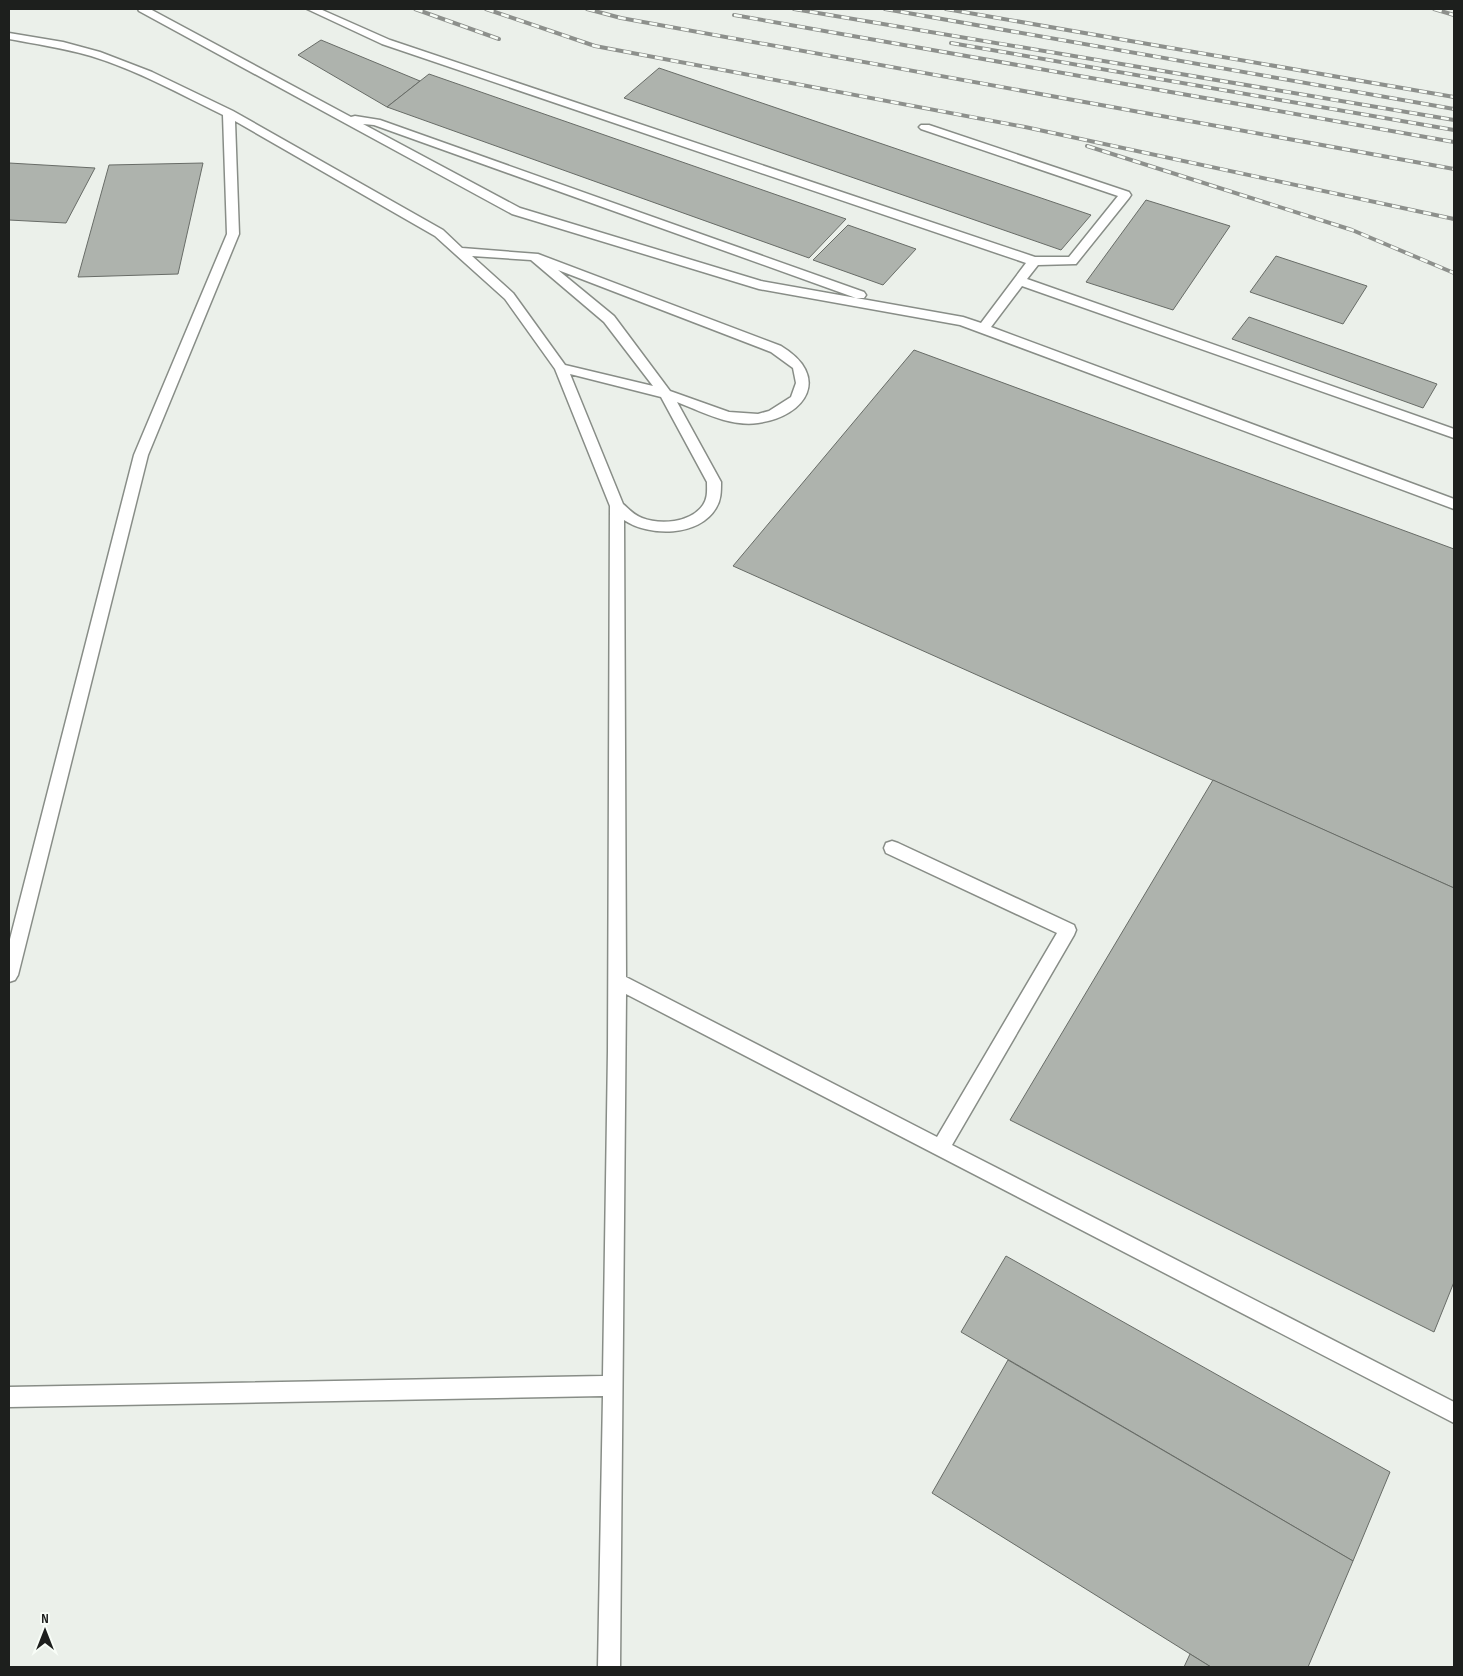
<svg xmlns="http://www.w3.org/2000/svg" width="1463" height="1676" font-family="'Sofia Sans Condensed',sans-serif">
  <rect width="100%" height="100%" fill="#ebf0ea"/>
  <!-- building -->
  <g fill="#aeb3ad" stroke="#686c67">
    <polygon points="321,40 420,81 387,107 298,55"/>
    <polygon points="659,68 1091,215 1061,250 624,98"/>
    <polygon points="429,74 846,219 809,258 387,107"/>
    <polygon points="9,163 95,168 66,223 9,220"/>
    <polygon points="203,163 178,274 78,277 109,165"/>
    <polygon points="1146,200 1230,226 1173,310 1086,282"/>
    <polygon points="848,225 916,249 883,285 813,260"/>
    <polygon points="1276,256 1367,286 1343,324 1250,292"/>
    <polygon points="1249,317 1437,384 1423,408 1232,339"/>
    <polygon points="914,350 1454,549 1454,888 733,566"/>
    <polygon points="1213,780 1454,888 1454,1282 1434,1332 1010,1120"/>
    <polygon points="1006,1256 1390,1472 1353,1561 961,1332"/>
    <polygon points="1008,1360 1353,1561 1308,1667 1211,1667 932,1493"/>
    <polygon points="1190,1654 1211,1667 1184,1667"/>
  </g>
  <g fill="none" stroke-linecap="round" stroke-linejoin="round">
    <!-- lane casing -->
    <g stroke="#888d87" stroke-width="3">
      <g id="lane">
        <polygon points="138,9 150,9 351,117 355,116 380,120 864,292 866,295 864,298 856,298 374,125 363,124 520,208 761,281 963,317 981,323 1026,263 382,44 307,9 320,9 390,40 1035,257 1069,257 1118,196 921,129 919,127 921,125 929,125 1129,192 1131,195 1129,198 1076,264 1038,265 1027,279 1454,429 1454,438 1022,286 991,327 1454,499 1454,509 960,325 759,289 512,214 139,11"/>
        <path d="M9,33L63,42L100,52L152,72L233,111L443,230L462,248L538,254L781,346C831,376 807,416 758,423C731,427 702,412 677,402L721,482C721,492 721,500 716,508C699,537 649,537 624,520L626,977L937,1137L1057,933L886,853L884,848L886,843L892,841L898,843L1074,925L1076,930L1074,935L952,1145L1454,1402V1423L626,994L620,1667H598L603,1396L9,1407V1387L603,1376L608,1051L610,506L555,369L505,299L435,236L235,121L239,234L148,455L18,975L15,980L9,982V943L134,455L227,234L223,115C180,94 137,70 91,56C64,48 36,44 9,39ZM472,256L531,260L604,322L653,386L565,365L513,293ZM558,270L771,352L793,368L796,383L791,397L769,411L758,414L729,412L670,391L614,316ZM570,374L661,397L707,482C707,490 708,498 703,505C691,523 660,525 642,518C634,515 629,509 623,504Z"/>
      </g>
    </g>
    <!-- lane -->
    <use href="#lane" fill="#fff" fill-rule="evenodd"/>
    <!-- rail casing -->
    <g stroke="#8d908c" stroke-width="4">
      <g id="rail">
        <polyline points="415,9 499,39"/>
        <polyline points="486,9 595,46 1025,127 1454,219"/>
        <polyline points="587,9 621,18 1454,169"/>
        <polyline points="794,9 1454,120"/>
        <polyline points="885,9 1454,109"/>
        <polyline points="946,9 1454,97"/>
        <polyline points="1434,9 1454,15"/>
        <polyline points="734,15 1454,142"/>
        <polyline points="951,43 1454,130"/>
        <polyline points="1087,146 1352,230 1454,273"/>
      </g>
    </g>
    <!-- rail -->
    <use href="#rail" stroke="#f8fdf7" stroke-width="2.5" stroke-dasharray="8" stroke-linecap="butt"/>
  </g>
  <!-- border -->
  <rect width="1463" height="1676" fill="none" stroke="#1d1f1d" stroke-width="20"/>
  <!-- north arrow -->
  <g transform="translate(45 1631)" stroke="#f8fdf7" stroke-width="4" paint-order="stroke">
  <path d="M0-4L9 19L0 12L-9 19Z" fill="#1d1f1d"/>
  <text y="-8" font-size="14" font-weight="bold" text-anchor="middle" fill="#1d1f1d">N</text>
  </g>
</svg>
